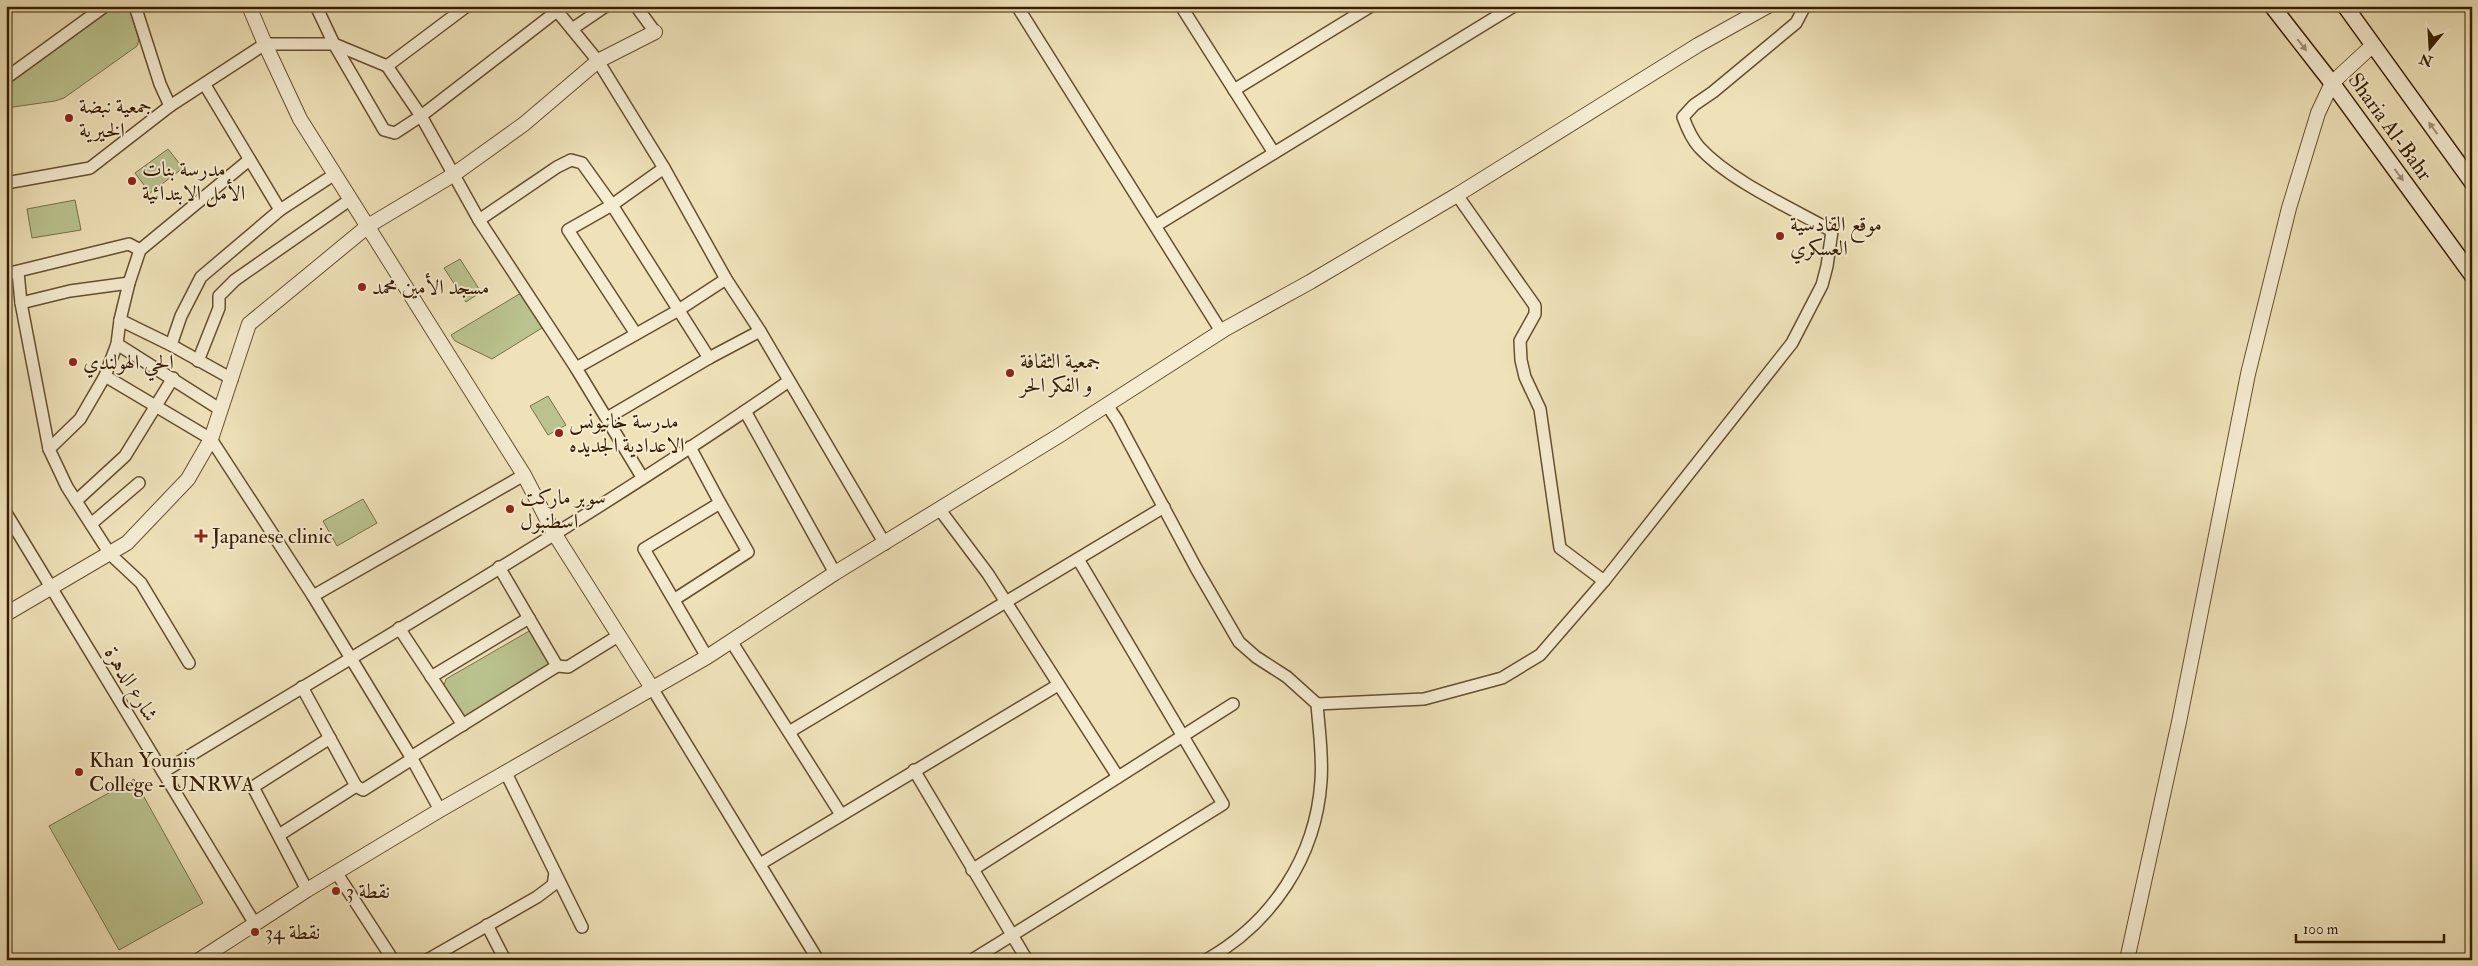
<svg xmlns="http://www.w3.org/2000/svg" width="2478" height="966" font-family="'IM FELL Double Pica',Amiri,serif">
  <rect width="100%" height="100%" fill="#efe2b9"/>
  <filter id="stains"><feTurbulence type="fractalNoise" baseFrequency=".004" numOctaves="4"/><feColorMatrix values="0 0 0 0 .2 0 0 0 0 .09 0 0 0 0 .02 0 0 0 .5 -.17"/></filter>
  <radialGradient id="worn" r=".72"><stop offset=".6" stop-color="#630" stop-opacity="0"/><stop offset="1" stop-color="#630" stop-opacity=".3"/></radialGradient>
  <!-- green -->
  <g fill="#bac38f" stroke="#797048">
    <polygon points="116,6 129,8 139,40 137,46 64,98 55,101 6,108 6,86"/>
    <polygon points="168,149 183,168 150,193 135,173"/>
    <polygon points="75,200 81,230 32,238 27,209"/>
    <polygon points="460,259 481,292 466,302 444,268"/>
    <polygon points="521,293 542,328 492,359 455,341 451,335"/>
    <polygon points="548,396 566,425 548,435 530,406"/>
    <polygon points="363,499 377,523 337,546 323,521"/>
    <polygon points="531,630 552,663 464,718 443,688 446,679"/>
    <polygon points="134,779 203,903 119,950 49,826"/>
  </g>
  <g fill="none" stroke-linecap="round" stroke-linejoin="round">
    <!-- minor casing -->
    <g stroke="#664f2e" stroke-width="14">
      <g id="minor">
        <polyline points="135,6 160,84 170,106"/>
        <polyline points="316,6 334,44 387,66 421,116 479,220 576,368 642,477"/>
        <polyline points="553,6 598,61 664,168 726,279 760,331 885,544"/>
        <polyline points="636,6 655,32"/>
        <polyline points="1017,6 1221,331"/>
        <polyline points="1181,6 1274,153"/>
        <polyline points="572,29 606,6"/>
        <polyline points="387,66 467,6"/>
        <polyline points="6,78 105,6"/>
        <polyline points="205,85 280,210"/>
        <polyline points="1234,90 1371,6"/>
        <polyline points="6,183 90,168 170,106 265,44 334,44 384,130 395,133 421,116 557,11"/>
        <polyline points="1457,195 1535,306 1535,314 1520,341 1521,360 1525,377 1540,409 1560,548 1604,581"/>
        <polyline points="479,220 557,167 571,160 582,163 612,205 709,358"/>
        <polyline points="1160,223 1514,6"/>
        <polyline points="18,272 21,303 49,449 67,487 110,554 141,583 189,663"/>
        <polyline points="6,274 129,244 140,250"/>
        <polyline points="21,303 70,291 129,283"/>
        <polyline points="120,320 171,345 232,379"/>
        <polyline points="636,334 568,230 612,205 664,168"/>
        <polyline points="117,344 221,410"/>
        <polyline points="171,345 181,316 201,277 280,210 335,174"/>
        <polyline points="198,361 219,308 219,296 235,280 351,199"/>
        <polyline points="576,368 677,311 726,279"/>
        <polyline points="105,376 211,439 313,596"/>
        <path d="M1107,405L1117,420L1196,568L1239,642L1256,657L1287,677L1317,704C1319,730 1323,756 1321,781C1316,857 1272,923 1206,960"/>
        <polyline points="745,411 835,573"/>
        <polyline points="607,418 709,358 760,331"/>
        <polyline points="690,447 720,503 644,549 707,657"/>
        <polyline points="49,449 80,419 105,376 117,344 120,320 129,283 140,250 249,160"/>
        <polyline points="76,501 125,456 173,378"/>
        <polyline points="940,510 988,574 1118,777"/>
        <polyline points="6,513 255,924"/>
        <polyline points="91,524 139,483"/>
        <polyline points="675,599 748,552 720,503"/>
        <polyline points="399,628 463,725"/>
        <polyline points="731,641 840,813"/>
        <polyline points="557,666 568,667 618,636"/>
        <polyline points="431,677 529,618"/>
        <polyline points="652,688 818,960"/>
        <path d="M1317,704L1424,699L1502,678L1540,655L1604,581L1792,343L1822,285L1827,266L1832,231C1791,208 1730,181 1699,147C1691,138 1687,128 1683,117L1694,105L1713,92L1796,23L1805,6"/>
        <polyline points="789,732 1164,507"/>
        <polyline points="411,757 557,666 499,567"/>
        <polyline points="914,770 1027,960"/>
        <path d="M163,772C372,644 587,521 789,381"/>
        <polyline points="506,773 582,927"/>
        <polyline points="356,786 363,790 412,759"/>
        <polyline points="440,810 411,757 313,596 524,475"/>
        <polyline points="279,835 356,786 302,687"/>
        <polyline points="760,864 1058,685"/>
        <polyline points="972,870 1233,704"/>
        <polyline points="336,872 393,960"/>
        <polyline points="307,890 253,787 330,738"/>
        <polyline points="487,925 505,960"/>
        <polyline points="427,960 537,897 553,885 555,873"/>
        <polyline points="972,960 1223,804 1078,559"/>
      </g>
    </g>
    <!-- tertiary casing -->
    <g stroke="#664f2e" stroke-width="16">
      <g id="tertiary">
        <polyline points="249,6 265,44 300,119 524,475 554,533 652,688"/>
        <polyline points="6,614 127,543 188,479 211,439 249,324 368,226 453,175 524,124 598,61 655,32"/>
        <polyline points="199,960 307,890 440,810 707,657 835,573 1060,435 1225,329 1310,282 1457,195 1698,45 1768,6"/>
        <polyline points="2127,960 2179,722 2248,374 2289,208 2318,113 2332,83 2373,45"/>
      </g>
    </g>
    <!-- secondary casing -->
    <g stroke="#381e00" stroke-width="18">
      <g id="secondary">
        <polyline points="2272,6 2332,83 2472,275"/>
        <polyline points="2345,6 2472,182"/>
      </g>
    </g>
    <!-- minor -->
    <use href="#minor" stroke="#f5ecd2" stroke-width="11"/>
    <!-- tertiary -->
    <use href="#tertiary" stroke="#f5ecd2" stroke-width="14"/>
    <!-- secondary -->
    <use href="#secondary" stroke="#f5ecd2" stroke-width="15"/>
  </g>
  <!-- one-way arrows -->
  <defs><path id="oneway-solid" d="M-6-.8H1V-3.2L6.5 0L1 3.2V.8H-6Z" transform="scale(1.25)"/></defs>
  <g fill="#a08f74">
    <use href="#oneway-solid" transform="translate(2302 45) rotate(52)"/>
    <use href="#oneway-solid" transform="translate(2433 128) rotate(-126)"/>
    <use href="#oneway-solid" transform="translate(2399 175) rotate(54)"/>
  </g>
  <!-- markers -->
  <g fill="#8f2418" stroke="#f5ecd2" stroke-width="2">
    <circle cx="69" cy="118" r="5"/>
    <circle cx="132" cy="181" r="5"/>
    <circle cx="1780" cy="236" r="5"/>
    <circle cx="362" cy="287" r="5"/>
    <circle cx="73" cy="362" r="5"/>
    <circle cx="1010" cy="373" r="5"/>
    <circle cx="559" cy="433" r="5"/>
    <circle cx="510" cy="509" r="5"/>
    <path d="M198.5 528.5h5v5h5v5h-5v5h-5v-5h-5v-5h5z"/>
    <circle cx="79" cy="772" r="5"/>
    <circle cx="336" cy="891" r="5"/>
    <circle cx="255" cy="932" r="5"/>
  </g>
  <g text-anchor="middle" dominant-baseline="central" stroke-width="4" stroke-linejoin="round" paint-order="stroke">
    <!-- poi labels -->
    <g font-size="21" fill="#381e00" stroke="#f5ecd2" text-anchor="start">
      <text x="79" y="106">جمعية نبضة<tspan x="79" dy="24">الخيرية</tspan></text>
      <text x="142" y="169">مدرسة بنات<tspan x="142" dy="24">الأمل الابتدائية</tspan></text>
      <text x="1790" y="224">موقع القادسية<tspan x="1790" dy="24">العسكري</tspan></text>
      <text x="372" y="287">مسجد الأمين محمد</text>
      <text x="1020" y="361">جمعية الثقافة<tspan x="1020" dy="24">و الفكر الحر</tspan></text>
      <text x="83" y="362">الحي الهولندي</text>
      <text x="569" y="421">مدرسة خانيونس<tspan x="569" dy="24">الاعدادية الجديده</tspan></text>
      <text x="520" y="497">سوبر ماركت<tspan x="520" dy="24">اسطنبول</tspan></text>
      <text x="212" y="536">Japanese clinic</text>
      <text x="89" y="760">Khan Younis<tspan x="89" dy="24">College - UNRWA</tspan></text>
      <text x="346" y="891">نقطة 3</text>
      <text x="265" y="932">نقطة 34</text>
    </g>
    <!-- street labels -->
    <g font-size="21" fill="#381e00" stroke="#f5ecd2">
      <text transform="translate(2390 127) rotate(54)">Sharia Al-Bahr</text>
      <text transform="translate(131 684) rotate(59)">شارع الدهرة</text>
    </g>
  </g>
  <!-- margin -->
  <rect width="2478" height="966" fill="none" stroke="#efe2b9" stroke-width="25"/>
  <rect x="8" y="8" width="2463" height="951" fill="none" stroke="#381e00" stroke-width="2.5"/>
  <rect x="12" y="12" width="2453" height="941" fill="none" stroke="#381e00"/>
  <!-- north arrow -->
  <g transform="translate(2430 48) rotate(198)" stroke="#f5ecd2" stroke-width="4" paint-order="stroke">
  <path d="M0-4L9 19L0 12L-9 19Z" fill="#381e00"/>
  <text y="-8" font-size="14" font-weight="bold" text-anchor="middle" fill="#381e00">N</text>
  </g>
  <!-- scale -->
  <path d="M2296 934v8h148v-8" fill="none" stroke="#381e00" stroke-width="2.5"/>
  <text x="2303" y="934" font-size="15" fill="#381e00" stroke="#f5ecd2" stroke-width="4" paint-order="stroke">100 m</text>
  <rect width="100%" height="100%" filter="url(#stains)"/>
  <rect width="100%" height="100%" fill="url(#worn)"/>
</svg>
